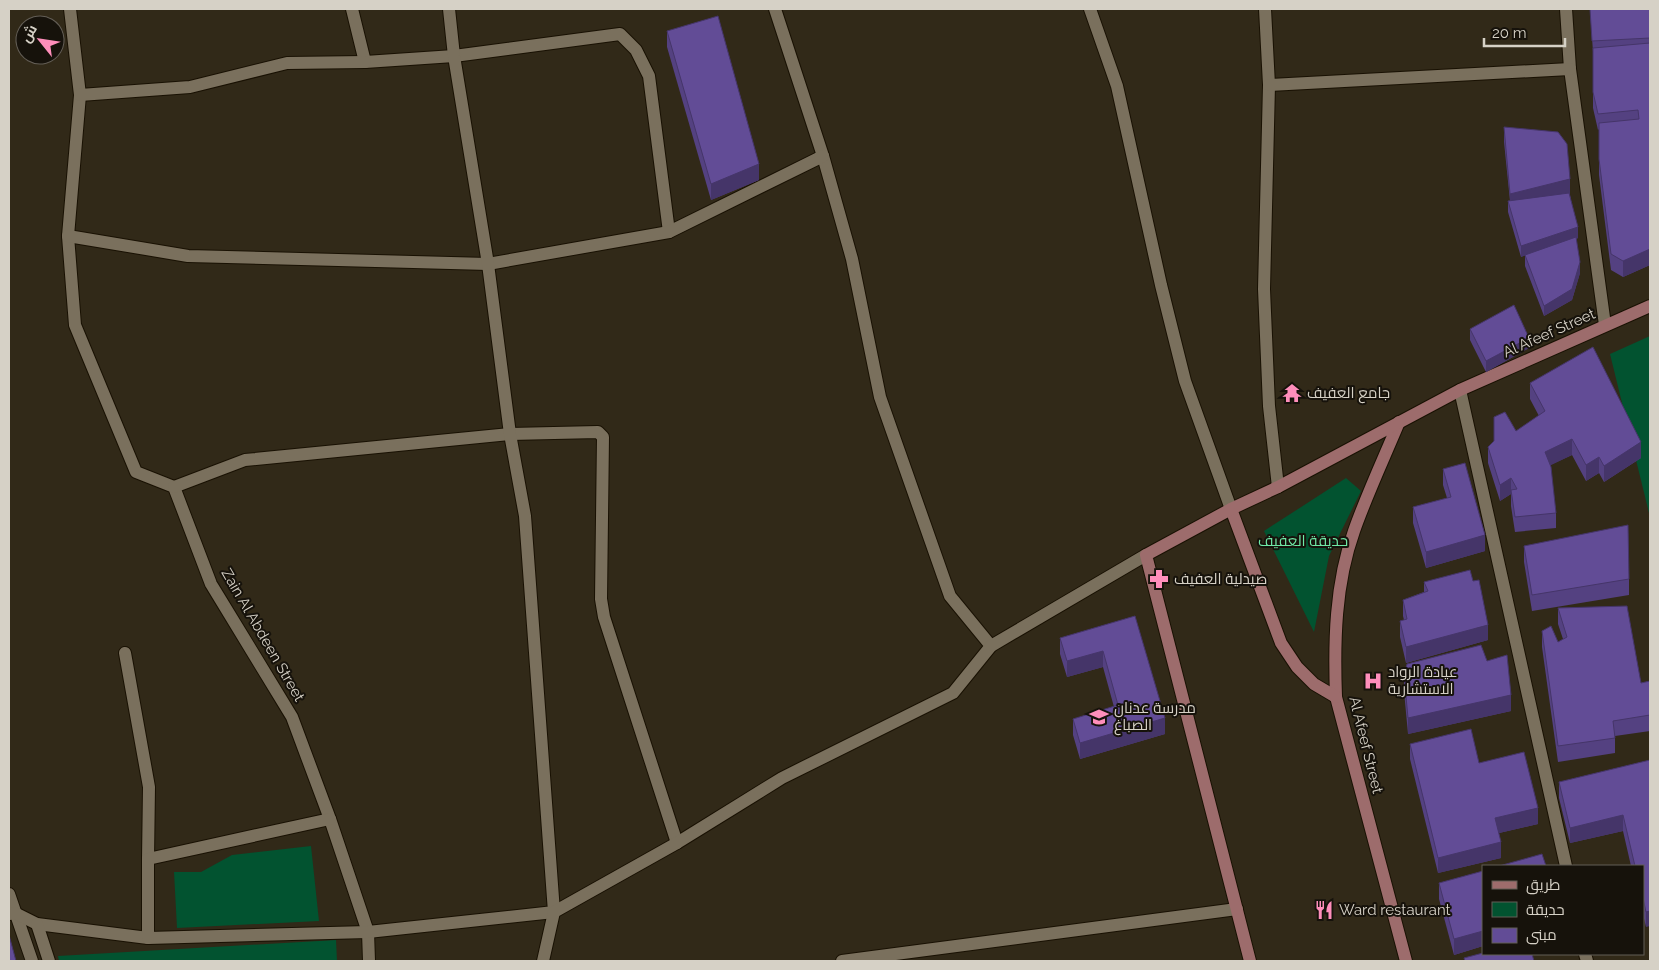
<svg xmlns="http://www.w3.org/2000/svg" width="1659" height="970" font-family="Raleway,Cairo,sans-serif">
  <rect width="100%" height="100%" fill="#312918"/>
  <!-- green -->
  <g fill="#025330">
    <polygon points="1650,336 1650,517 1610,354"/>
    <polygon points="1346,478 1361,491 1329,556 1314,632 1264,531"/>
    <polygon points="311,846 319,921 177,928 174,872 201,872 232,855"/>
    <polygon points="336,940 337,961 59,961 58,956"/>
  </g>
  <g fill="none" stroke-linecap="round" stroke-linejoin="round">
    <!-- street casing -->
    <g stroke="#191103" stroke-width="14">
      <g id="street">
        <polyline points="70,9 80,95 68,236 75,325 136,472 174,487 211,584 292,717 330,819 368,932 369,961"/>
        <polyline points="352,9 365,62 454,56 620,34 636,50 649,76 669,232"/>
        <polyline points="775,9 823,156 852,259 880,397 950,596 991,646"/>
        <polyline points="1090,9 1117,86 1161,285 1185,381 1231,509"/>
        <polyline points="1265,9 1269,85 1264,289 1269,406 1278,487"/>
        <polyline points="1566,9 1570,69 1605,325"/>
        <polyline points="1269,85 1570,69"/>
        <polyline points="80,95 190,87 287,63 365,62"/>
        <polyline points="68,236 188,256 488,264 669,232 823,156"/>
        <polyline points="1460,390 1566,866"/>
        <polyline points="174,487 245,460 510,434 598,432 603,437 601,599 604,617 677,843"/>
        <polyline points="125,653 149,787 148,859"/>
        <polyline points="9,894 32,961"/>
        <polyline points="9,914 15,913 37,924 148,938 368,932 554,912 525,516 510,434 488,264 454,56 449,9"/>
        <polyline points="37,924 49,961"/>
        <polyline points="148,938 148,859 330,819"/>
        <polyline points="1585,954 1587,961"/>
        <polyline points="543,961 554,912 677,843 782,778 953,693 991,646 1146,555"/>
        <polyline points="842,961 1237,909"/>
      </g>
    </g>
    <!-- secondary casing -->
    <g stroke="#191103" stroke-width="14">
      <g id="secondary">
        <path d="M1399,422C1384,458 1367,494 1354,531C1335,584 1334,642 1336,697L1406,961"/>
        <polyline points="1231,509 1281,643 1297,667 1314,684 1336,697"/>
        <polyline points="1250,961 1146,555 1231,509 1278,487 1460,390 1650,306"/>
      </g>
    </g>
    <!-- street -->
    <use href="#street" stroke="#7a705d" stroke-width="12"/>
    <!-- secondary -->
    <use href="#secondary" stroke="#9d6c6c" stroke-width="12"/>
  </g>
  <!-- wall -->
  <g fill="#544181">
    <polygon points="1590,9 1650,9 1650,265 1623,277 1611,270 1599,175 1599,129 1598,130 1593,108 1593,52"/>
    <polygon points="667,31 759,180 711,200 667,47"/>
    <polygon points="1504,127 1570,195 1578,238 1576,239 1580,273 1572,300 1544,316 1525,266 1525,255 1521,257 1508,212 1508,201 1510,201 1504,142"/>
    <polygon points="1470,329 1529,348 1486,372 1470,340"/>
    <polygon points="1530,383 1641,458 1604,482 1599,473 1586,481 1572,455 1550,465 1556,513 1556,528 1515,532 1511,506 1511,494 1500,501 1488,463 1488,447 1516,431 1539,416 1530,399"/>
    <polygon points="1443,469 1485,551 1426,568 1413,523 1413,507 1447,498 1443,485"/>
    <polygon points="1524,546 1629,579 1629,595 1532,611 1524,562"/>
    <polygon points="1424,582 1488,640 1406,663 1400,637 1400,621 1404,620 1403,616 1403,600 1424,592"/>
    <polygon points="1558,608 1641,683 1650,681 1650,731 1615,736 1615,753 1558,762 1542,647 1542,631 1558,642 1563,639 1558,624"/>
    <polygon points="1135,616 1165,734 1080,759 1073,735 1073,719 1114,707 1103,667 1067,677 1060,654 1060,638"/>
    <polygon points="1487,661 1511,711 1408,734 1404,691 1404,675"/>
    <polygon points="1410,744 1479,763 1538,824 1499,833 1501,858 1438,873 1410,759"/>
    <polygon points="1650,760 1646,927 1643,914 1643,866 1631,866 1623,831 1570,843 1559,798 1559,782"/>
    <polygon points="1483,871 1483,946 1454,955 1439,899 1439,883"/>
  </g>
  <!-- shaded-wall -->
  <g fill="#453569">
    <polygon points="759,164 759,180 711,200 711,184"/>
    <polygon points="1570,179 1570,195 1510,209 1510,194"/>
    <polygon points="1578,227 1578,238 1521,257 1521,246"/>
    <polygon points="1650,249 1650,265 1623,277 1623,261"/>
    <polygon points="1580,262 1580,273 1572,300 1544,316 1544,306"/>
    <polygon points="1529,338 1529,348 1486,372 1486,361"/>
    <polygon points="1572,439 1572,455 1545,468 1545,452"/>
    <polygon points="1641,442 1641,458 1604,482 1604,466"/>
    <polygon points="1599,457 1599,473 1586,481 1586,465"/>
    <polygon points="1511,478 1511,494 1500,501 1500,485"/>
    <polygon points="1485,535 1485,551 1426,568 1426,552"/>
    <polygon points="1488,625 1488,640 1406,663 1406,647"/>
    <polygon points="1103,651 1103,667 1067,677 1067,661"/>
    <polygon points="1511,695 1511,711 1408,734 1408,718"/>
    <polygon points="1165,718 1165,734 1080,759 1080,743"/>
    <polygon points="1538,808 1538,824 1495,834 1495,818"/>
    <polygon points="1623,815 1623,831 1570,843 1570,828"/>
    <polygon points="1501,842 1501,858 1438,873 1438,858"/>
    <polygon points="1650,911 1650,926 1646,927 1646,912"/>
    <polygon points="1483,931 1483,946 1454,955 1454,939"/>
  </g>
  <!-- building -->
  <g fill="#624c96" stroke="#453569">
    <polygon points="1590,9 1650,9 1650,38 1592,41"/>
    <polygon points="718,16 759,164 711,184 667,31"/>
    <polygon points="1650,43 1650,249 1623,261 1611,254 1599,159 1599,123 1639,119 1638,110 1598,114 1593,92 1593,48"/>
    <polygon points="1504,127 1558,132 1567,144 1570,179 1510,194"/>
    <polygon points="1569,193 1578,227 1521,246 1508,201"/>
    <polygon points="1576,237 1580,262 1572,289 1544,306 1525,255"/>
    <polygon points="1514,305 1529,338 1486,361 1470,329"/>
    <polygon points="1593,347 1641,442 1604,466 1599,457 1586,465 1572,439 1545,452 1551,467 1556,513 1515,517 1511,490 1517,489 1511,478 1500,485 1488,447 1494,441 1494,417 1505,412 1516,431 1545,411 1530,383"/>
    <polygon points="1465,463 1485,535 1426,552 1413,507 1451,497 1443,469"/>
    <polygon points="1628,525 1629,579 1532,595 1524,546"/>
    <polygon points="1470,570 1473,581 1479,580 1488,625 1406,647 1400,621 1407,619 1403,600 1428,591 1424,582"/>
    <polygon points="1627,606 1641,683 1650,681 1650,715 1613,721 1615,738 1558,746 1542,631 1551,626 1558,642 1567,637 1558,608"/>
    <polygon points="1135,616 1165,718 1080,743 1073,719 1118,705 1103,651 1067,661 1060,638"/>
    <polygon points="1481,645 1487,661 1507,655 1511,695 1408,718 1404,675 1407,664"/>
    <polygon points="1471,729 1479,763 1524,752 1538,808 1495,818 1501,842 1438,858 1410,744"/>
    <polygon points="1650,760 1650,911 1646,912 1643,898 1643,866 1635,866 1623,815 1570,828 1559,782"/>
    <polygon points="1542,854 1546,866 1499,866"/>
    <polygon points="1483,871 1483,931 1454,939 1439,883"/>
    <polygon points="9,935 16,961 9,961"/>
    <polygon points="1483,953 1483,954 1532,954 1534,961 1465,961 1464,958"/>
  </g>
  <!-- icons -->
  <defs>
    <g id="temple-bare" transform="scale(1.5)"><path d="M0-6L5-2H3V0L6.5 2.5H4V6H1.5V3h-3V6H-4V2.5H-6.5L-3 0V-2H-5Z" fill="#ff8ebb" stroke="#16120b" stroke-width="2.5" paint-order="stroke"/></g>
    <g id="pharmacy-bare" transform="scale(1.5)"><path d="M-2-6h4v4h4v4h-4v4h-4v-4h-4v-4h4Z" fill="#ff8ebb" stroke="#16120b" stroke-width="2.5" paint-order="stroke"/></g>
    <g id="hospital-bare" transform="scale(1.5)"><path d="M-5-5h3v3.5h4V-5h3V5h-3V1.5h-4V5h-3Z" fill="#ff8ebb" stroke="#16120b" stroke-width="2.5" paint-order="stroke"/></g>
    <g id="school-bare" transform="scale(1.5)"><path d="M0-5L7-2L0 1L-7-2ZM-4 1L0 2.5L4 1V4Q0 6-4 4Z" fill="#ff8ebb" stroke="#16120b" stroke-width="2.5" paint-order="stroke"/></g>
    <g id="restaurant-bare" transform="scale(1.5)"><path d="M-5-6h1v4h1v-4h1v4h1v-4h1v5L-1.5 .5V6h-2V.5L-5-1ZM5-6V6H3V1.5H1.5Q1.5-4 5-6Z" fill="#ff8ebb" stroke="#16120b" stroke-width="2.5" paint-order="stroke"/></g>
  </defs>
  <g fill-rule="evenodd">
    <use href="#temple-bare" x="1292" y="393"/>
    <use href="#pharmacy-bare" x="1159" y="579"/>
    <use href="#hospital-bare" x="1373" y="681"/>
    <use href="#school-bare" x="1099" y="717"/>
    <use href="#restaurant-bare" x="1324" y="910"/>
  </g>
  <g text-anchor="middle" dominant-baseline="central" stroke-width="4" stroke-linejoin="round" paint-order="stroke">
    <!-- street labels -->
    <g font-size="15" fill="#d6d1c6" stroke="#16120b">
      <text transform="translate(1549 333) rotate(-24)">Al Afeef Street</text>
      <text transform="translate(263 635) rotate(60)">Zain Al Abdeen Street</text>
      <text transform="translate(1366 745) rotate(76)">Al Afeef Street</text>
    </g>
    <!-- poi labels -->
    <g font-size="15" fill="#d6d1c6" stroke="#16120b" text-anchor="start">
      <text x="1307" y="393">جامع العفيف</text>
      <text x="1174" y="579">صيدلية العفيف</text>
      <text x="1388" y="672">عيادة الرواد<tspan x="1388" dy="17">الاستشارية</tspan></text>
      <text x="1114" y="708">مدرسة عدنان<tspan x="1114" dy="17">الصباغ</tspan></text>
      <text x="1339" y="910">Ward restaurant</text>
    </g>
    <!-- park labels -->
    <g font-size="15" fill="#6fe9a6" stroke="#16120b">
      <text x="1303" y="541">حديقة العفيف</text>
    </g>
  </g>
  <!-- border -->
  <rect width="1659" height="970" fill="none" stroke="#d6d1c6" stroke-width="20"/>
  <!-- legend -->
  <rect x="1482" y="865" width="162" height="90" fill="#16120b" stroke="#635e56"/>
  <rect x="1492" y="881" width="25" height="8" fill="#9d6c6c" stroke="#635e56"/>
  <text x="1526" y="890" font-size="15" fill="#d6d1c6">طريق</text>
  <rect x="1492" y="902" width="25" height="15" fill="#025330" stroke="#635e56"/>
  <text x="1526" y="915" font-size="15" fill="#d6d1c6">حديقة</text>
  <rect x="1492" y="928" width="25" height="15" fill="#624c96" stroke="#635e56"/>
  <text x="1526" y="940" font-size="15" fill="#d6d1c6">مبنى</text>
  <!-- north arrow -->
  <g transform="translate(40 40) rotate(300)"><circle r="24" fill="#16120b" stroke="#635e56"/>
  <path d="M0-4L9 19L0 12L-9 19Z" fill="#ff8ebb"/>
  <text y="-8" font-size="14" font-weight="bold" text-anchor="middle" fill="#d6d1c6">ش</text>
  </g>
  <!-- scale -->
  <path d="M1484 38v8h81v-8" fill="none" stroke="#d6d1c6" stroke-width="2.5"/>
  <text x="1492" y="38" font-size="15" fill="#d6d1c6" stroke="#16120b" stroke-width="4" paint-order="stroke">20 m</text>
</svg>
